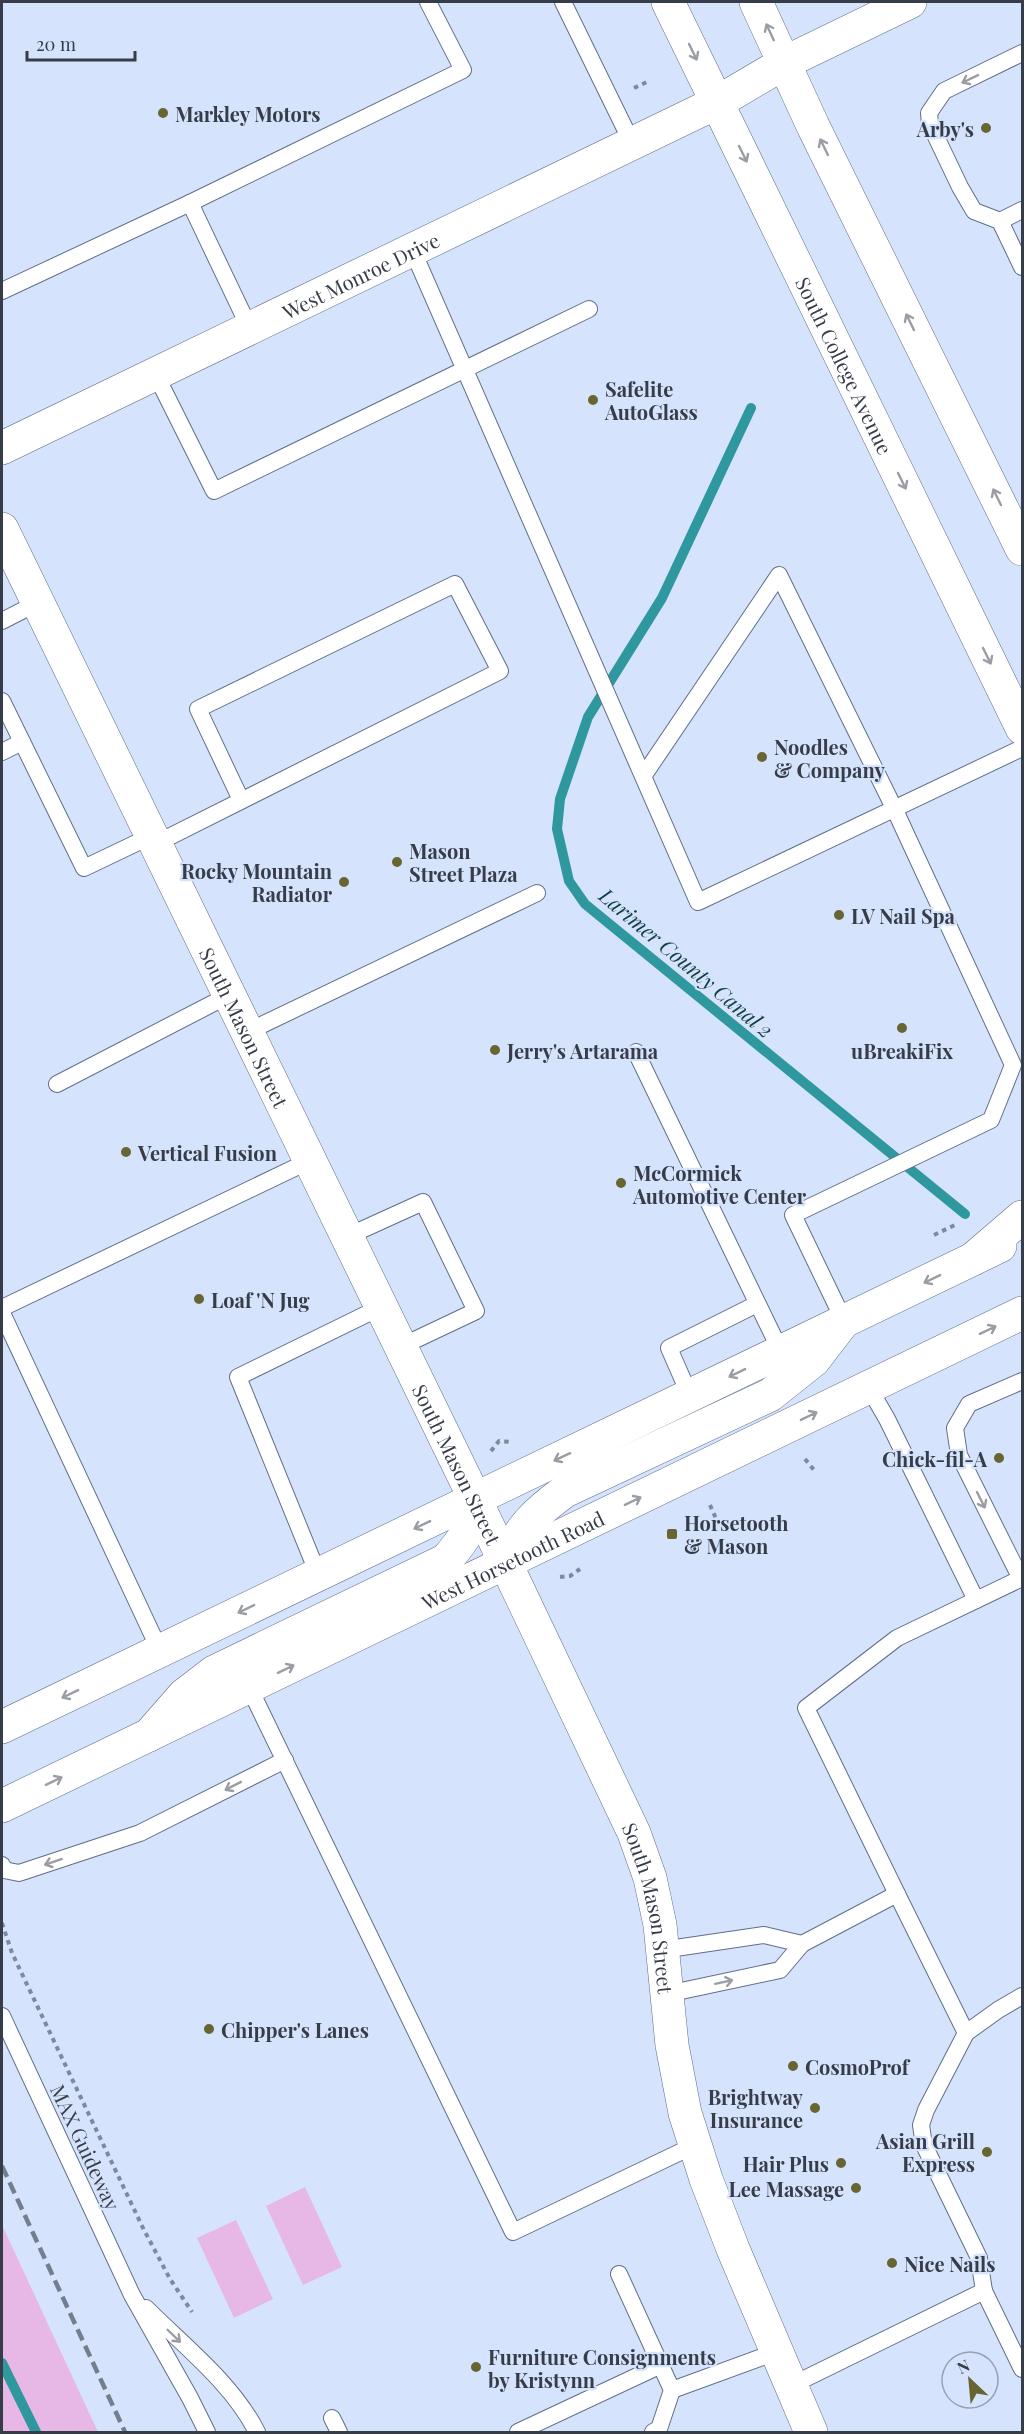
<svg xmlns="http://www.w3.org/2000/svg" width="1024" height="2434" font-family="'Playfair Display',serif">
  <rect width="100%" height="100%" fill="#d6e3fc"/>
  <!-- green -->
  <g fill="#e7b8e5">
    <polygon points="305,2187 342,2267 303,2285 266,2206"/>
    <polygon points="236,2220 273,2299 234,2318 197,2238"/>
    <polygon points="2,2225 98,2432 2,2432"/>
  </g>
  <g fill="none" stroke-linecap="round" stroke-linejoin="round">
    <!-- stream -->
    <g stroke="#2f979e" stroke-width="10">
      <polyline points="751,408 662,598 588,717 560,799 557,829 569,881 585,904 965,1214"/>
      <polyline points="2,2363 36,2432"/>
    </g>
    <!-- lane casing -->
    <g stroke="#616e8a" stroke-width="18">
      <g id="lane">
        <polyline points="563,2 632,143"/>
        <polyline points="1022,53 944,91 929,113 930,124 960,187 974,211 1000,221 1022,267"/>
        <polyline points="190,203 249,327"/>
        <polyline points="1000,221 1022,210"/>
        <polyline points="412,249 698,902 1022,748"/>
        <polyline points="2,291 190,203 463,70 428,2"/>
        <polyline points="155,373 214,491 589,309"/>
        <polyline points="2,621 37,603"/>
        <polyline points="2,701 84,868 151,836"/>
        <polyline points="2,752 22,742"/>
        <polyline points="644,775 779,575 894,808 1013,1065 991,1120 793,1215 844,1321"/>
        <polyline points="155,844 500,671 455,584 198,709 241,800"/>
        <polyline points="247,1032 537,893"/>
        <polyline points="636,1052 781,1352"/>
        <polyline points="57,1084 229,995"/>
        <polyline points="346,1237 423,1202 476,1311 400,1347"/>
        <polyline points="2,1308 309,1161"/>
        <polyline points="2,1313 160,1651"/>
        <polyline points="869,1388 887,1419 976,1600"/>
        <polyline points="690,1396 669,1348 757,1304"/>
        <polyline points="318,1574 238,1377 381,1307"/>
        <polyline points="1021,1579 959,1455 955,1428 969,1404 1022,1381"/>
        <polyline points="249,1687 513,2232 695,2145"/>
        <polyline points="2,1865 4,1870 19,1873 140,1833 285,1760"/>
        <polyline points="897,1894 806,1708 897,1638 1022,1578"/>
        <polyline points="662,1950 764,1935 802,1944 780,1970 667,1994"/>
        <polyline points="2,2016 132,2295 190,2398 207,2432"/>
        <polyline points="966,2033 998,2010 1022,1996"/>
        <polyline points="619,2274 672,2390 659,2429 653,2432"/>
        <polyline points="984,2291 1022,2369"/>
        <path d="M146,2308C185,2347 232,2383 257,2432"/>
        <polyline points="790,2386 984,2291 979,2258 924,2145 921,2125 926,2110 966,2033 897,1894 802,1944"/>
        <polyline points="672,2390 776,2352"/>
        <polyline points="332,2418 339,2432"/>
        <polyline points="518,2432 661,2365"/>
      </g>
    </g>
    <!-- street casing -->
    <g stroke="#616e8a" stroke-width="34">
      <g id="street">
        <path id="s1" d="M2,448L718,102L784,63L910,2"/>
        <path id="s2" d="M2,529L475,1499L634,1833L650,1878L660,1925L672,2045L685,2113L706,2179L733,2249L811,2432"/>
      </g>
    </g>
    <!-- secondary casing -->
    <g stroke="#616e8a" stroke-width="34">
      <g id="secondary">
        <path d="M505,1563C519,1528 535,1513 565,1491L770,1395L814,1360L844,1321"/>
        <path d="M149,1735L184,1695L214,1672L446,1560C465,1539 472,1528 475,1499"/>
      </g>
    </g>
    <!-- primary casing -->
    <g stroke="#616e8a" stroke-width="34">
      <g id="primary">
        <polyline points="2,1727 1000,1246"/>
        <path id="s3" d="M2,1806L1022,1313"/>
      </g>
    </g>
    <!-- highway casing -->
    <g stroke="#616e8a" stroke-width="34">
      <g id="highway">
        <path id="s4" d="M668,2L1022,728"/>
        <polyline points="756,2 813,126 1022,549"/>
        <polyline points="973,1259 1022,1217"/>
      </g>
    </g>
    <!-- path -->
    <g stroke="#80899b" stroke-width="4" stroke-dasharray="4.5 4.5" stroke-linecap="butt">
      <polyline points="634,88 649,81"/>
      <polyline points="934,1235 957,1224"/>
      <polyline points="491,1451 499,1441 512,1442"/>
      <polyline points="805,1459 814,1470"/>
      <polyline points="710,1505 717,1521"/>
      <polyline points="560,1577 570,1576 580,1569"/>
      <polyline points="2,1923 12,1953 143,2228 170,2279 192,2312"/>
    </g>
    <!-- lane -->
    <use href="#lane" stroke="#fff" stroke-width="16"/>
    <!-- street -->
    <use href="#street" stroke="#fff" stroke-width="33"/>
    <!-- secondary -->
    <use href="#secondary" stroke="#fff" stroke-width="33"/>
    <!-- primary -->
    <use href="#primary" stroke="#fff" stroke-width="33"/>
    <!-- highway -->
    <use href="#highway" stroke="#fff" stroke-width="33"/>
    <!-- rail -->
    <polyline stroke="#757e8f" stroke-width="4.5" stroke-dasharray="12 6" stroke-linecap="butt" points="2,2166 125,2432"/>
  </g>
  <!-- one-way arrows -->
  <defs><path id="oneway-shaft" d="M-6 0H5M1.5-3L5.5 0L1.5 3" fill="none" stroke-width="1.6" stroke-linecap="round" stroke-linejoin="round" transform="scale(1.5)"/></defs>
  <g stroke="#9a9ea4">
    <use href="#oneway-shaft" transform="translate(770 32) rotate(-115)"/>
    <use href="#oneway-shaft" transform="translate(693 52) rotate(64)"/>
    <use href="#oneway-shaft" transform="translate(970 79) rotate(154)"/>
    <use href="#oneway-shaft" transform="translate(824 147) rotate(-116)"/>
    <use href="#oneway-shaft" transform="translate(743 154) rotate(64)"/>
    <use href="#oneway-shaft" transform="translate(910 322) rotate(-116)"/>
    <use href="#oneway-shaft" transform="translate(902 481) rotate(64)"/>
    <use href="#oneway-shaft" transform="translate(997 497) rotate(-116)"/>
    <use href="#oneway-shaft" transform="translate(987 656) rotate(64)"/>
    <use href="#oneway-shaft" transform="translate(932 1279) rotate(154)"/>
    <use href="#oneway-shaft" transform="translate(988 1330) rotate(-26)"/>
    <use href="#oneway-shaft" transform="translate(737 1373) rotate(154)"/>
    <use href="#oneway-shaft" transform="translate(809 1416) rotate(-26)"/>
    <use href="#oneway-shaft" transform="translate(562 1457) rotate(155)"/>
    <use href="#oneway-shaft" transform="translate(981 1500) rotate(63)"/>
    <use href="#oneway-shaft" transform="translate(633 1501) rotate(-26)"/>
    <use href="#oneway-shaft" transform="translate(422 1525) rotate(154)"/>
    <use href="#oneway-shaft" transform="translate(246 1609) rotate(154)"/>
    <use href="#oneway-shaft" transform="translate(286 1669) rotate(-26)"/>
    <use href="#oneway-shaft" transform="translate(70 1694) rotate(154)"/>
    <use href="#oneway-shaft" transform="translate(54 1781) rotate(-26)"/>
    <use href="#oneway-shaft" transform="translate(233 1786) rotate(153)"/>
    <use href="#oneway-shaft" transform="translate(53 1862) rotate(161)"/>
    <use href="#oneway-shaft" transform="translate(724 1982) rotate(-12)"/>
    <use href="#oneway-shaft" transform="translate(174 2336) rotate(44)"/>
  </g>
  <!-- markers -->
  <g fill="#676532" stroke="#d6e3fc" stroke-width="2">
    <circle cx="163" cy="113" r="6"/>
    <circle cx="986" cy="128" r="6"/>
    <circle cx="593" cy="400" r="6"/>
    <circle cx="762" cy="757" r="6"/>
    <circle cx="397" cy="862" r="6"/>
    <circle cx="344" cy="882" r="6"/>
    <circle cx="839" cy="915" r="6"/>
    <circle cx="902" cy="1028" r="6"/>
    <circle cx="495" cy="1050" r="6"/>
    <circle cx="126" cy="1152" r="6"/>
    <circle cx="621" cy="1183" r="6"/>
    <circle cx="199" cy="1299" r="6"/>
    <circle cx="999" cy="1458" r="6"/>
    <rect x="666" y="1528" width="12" height="12" rx="3"/>
    <circle cx="209" cy="2029" r="6"/>
    <circle cx="793" cy="2066" r="6"/>
    <circle cx="815" cy="2108" r="6"/>
    <circle cx="987" cy="2152" r="6"/>
    <circle cx="841" cy="2163" r="6"/>
    <circle cx="856" cy="2188" r="6"/>
    <circle cx="892" cy="2263" r="6"/>
    <circle cx="476" cy="2367" r="6"/>
  </g>
  <g text-anchor="middle" dominant-baseline="central" stroke-width="4.5" stroke-linejoin="round" paint-order="stroke">
    <!-- poi labels -->
    <g font-size="20" font-weight="bold" fill="#363c48" stroke="#d6e3fc" text-anchor="start">
      <text x="175" y="113">Markley Motors</text>
      <text x="974" y="128" text-anchor="end">Arby's</text>
      <text x="605" y="388">Safelite<tspan x="605" dy="23">AutoGlass</tspan></text>
      <text x="774" y="746">Noodles<tspan x="774" dy="23">&amp; Company</tspan></text>
      <text x="409" y="850">Mason<tspan x="409" dy="23">Street Plaza</tspan></text>
      <text x="332" y="870" text-anchor="end">Rocky Mountain<tspan x="332" dy="23">Radiator</tspan></text>
      <text x="851" y="915">LV Nail Spa</text>
      <text x="507" y="1050">Jerry's Artarama</text>
      <text x="902" y="1050" text-anchor="middle">uBreakiFix</text>
      <text x="138" y="1152">Vertical Fusion</text>
      <text x="633" y="1172">McCormick<tspan x="633" dy="23">Automotive Center</tspan></text>
      <text x="211" y="1299">Loaf 'N Jug</text>
      <text x="987" y="1458" text-anchor="end">Chick-fil-A</text>
      <text x="684" y="1522">Horsetooth<tspan x="684" dy="23">&amp; Mason</tspan></text>
      <text x="221" y="2029">Chipper's Lanes</text>
      <text x="805" y="2066">CosmoProf</text>
      <text x="803" y="2096" text-anchor="end">Brightway<tspan x="803" dy="23">Insurance</tspan></text>
      <text x="975" y="2140" text-anchor="end">Asian Grill<tspan x="975" dy="23">Express</tspan></text>
      <text x="829" y="2163" text-anchor="end">Hair Plus</text>
      <text x="844" y="2188" text-anchor="end">Lee Massage</text>
      <text x="904" y="2263">Nice Nails</text>
      <text x="488" y="2356">Furniture Consignments<tspan x="488" dy="23">by Kristynn</tspan></text>
    </g>
    <!-- street labels -->
    <g font-size="20" fill="#363c48" stroke="#d6e3fc">
      <text stroke="none"><textPath href="#s1" startOffset="398">West Monroe Drive</textPath></text>
      <text stroke="none"><textPath href="#s4" startOffset="404">South College Avenue</textPath></text>
      <text stroke="none"><textPath href="#s2" startOffset="554">South Mason Street</textPath></text>
      <text stroke="none"><textPath href="#s2" startOffset="1040">South Mason Street</textPath></text>
      <text stroke="none"><textPath href="#s3" startOffset="567">West Horsetooth Road</textPath></text>
      <text stroke="none"><textPath href="#s2" startOffset="1526">South Mason Street</textPath></text>
      <text transform="translate(86 2147) rotate(65)">MAX Guideway</text>
    </g>
    <!-- water labels -->
    <g font-size="21" font-style="italic" fill="#134144" stroke="#d6e3fc">
      <text transform="translate(687 962) rotate(40)">Larimer County Canal 2</text>
    </g>
  </g>
  <!-- border -->
  <rect width="1024" height="2434" fill="none" stroke="#363c48" stroke-width="6"/>
  <!-- north arrow -->
  <g transform="translate(970 2380) rotate(334)"><circle r="28" fill="#d6e3fc" stroke="#96a0b4" stroke-width="1.5"/>
  <path d="M0-4.5L10 22L0 15L-10 22Z" fill="#676532"/>
  <text y="-9" font-size="16" font-weight="bold" text-anchor="middle" fill="#363c48">N</text>
  </g>
  <!-- scale -->
  <path d="M27 51v9h108v-9" fill="none" stroke="#363c48" stroke-width="3"/>
  <text x="36" y="51" font-size="18" fill="#363c48" stroke="#d6e3fc" stroke-width="4.5" paint-order="stroke">20 m</text>
</svg>
